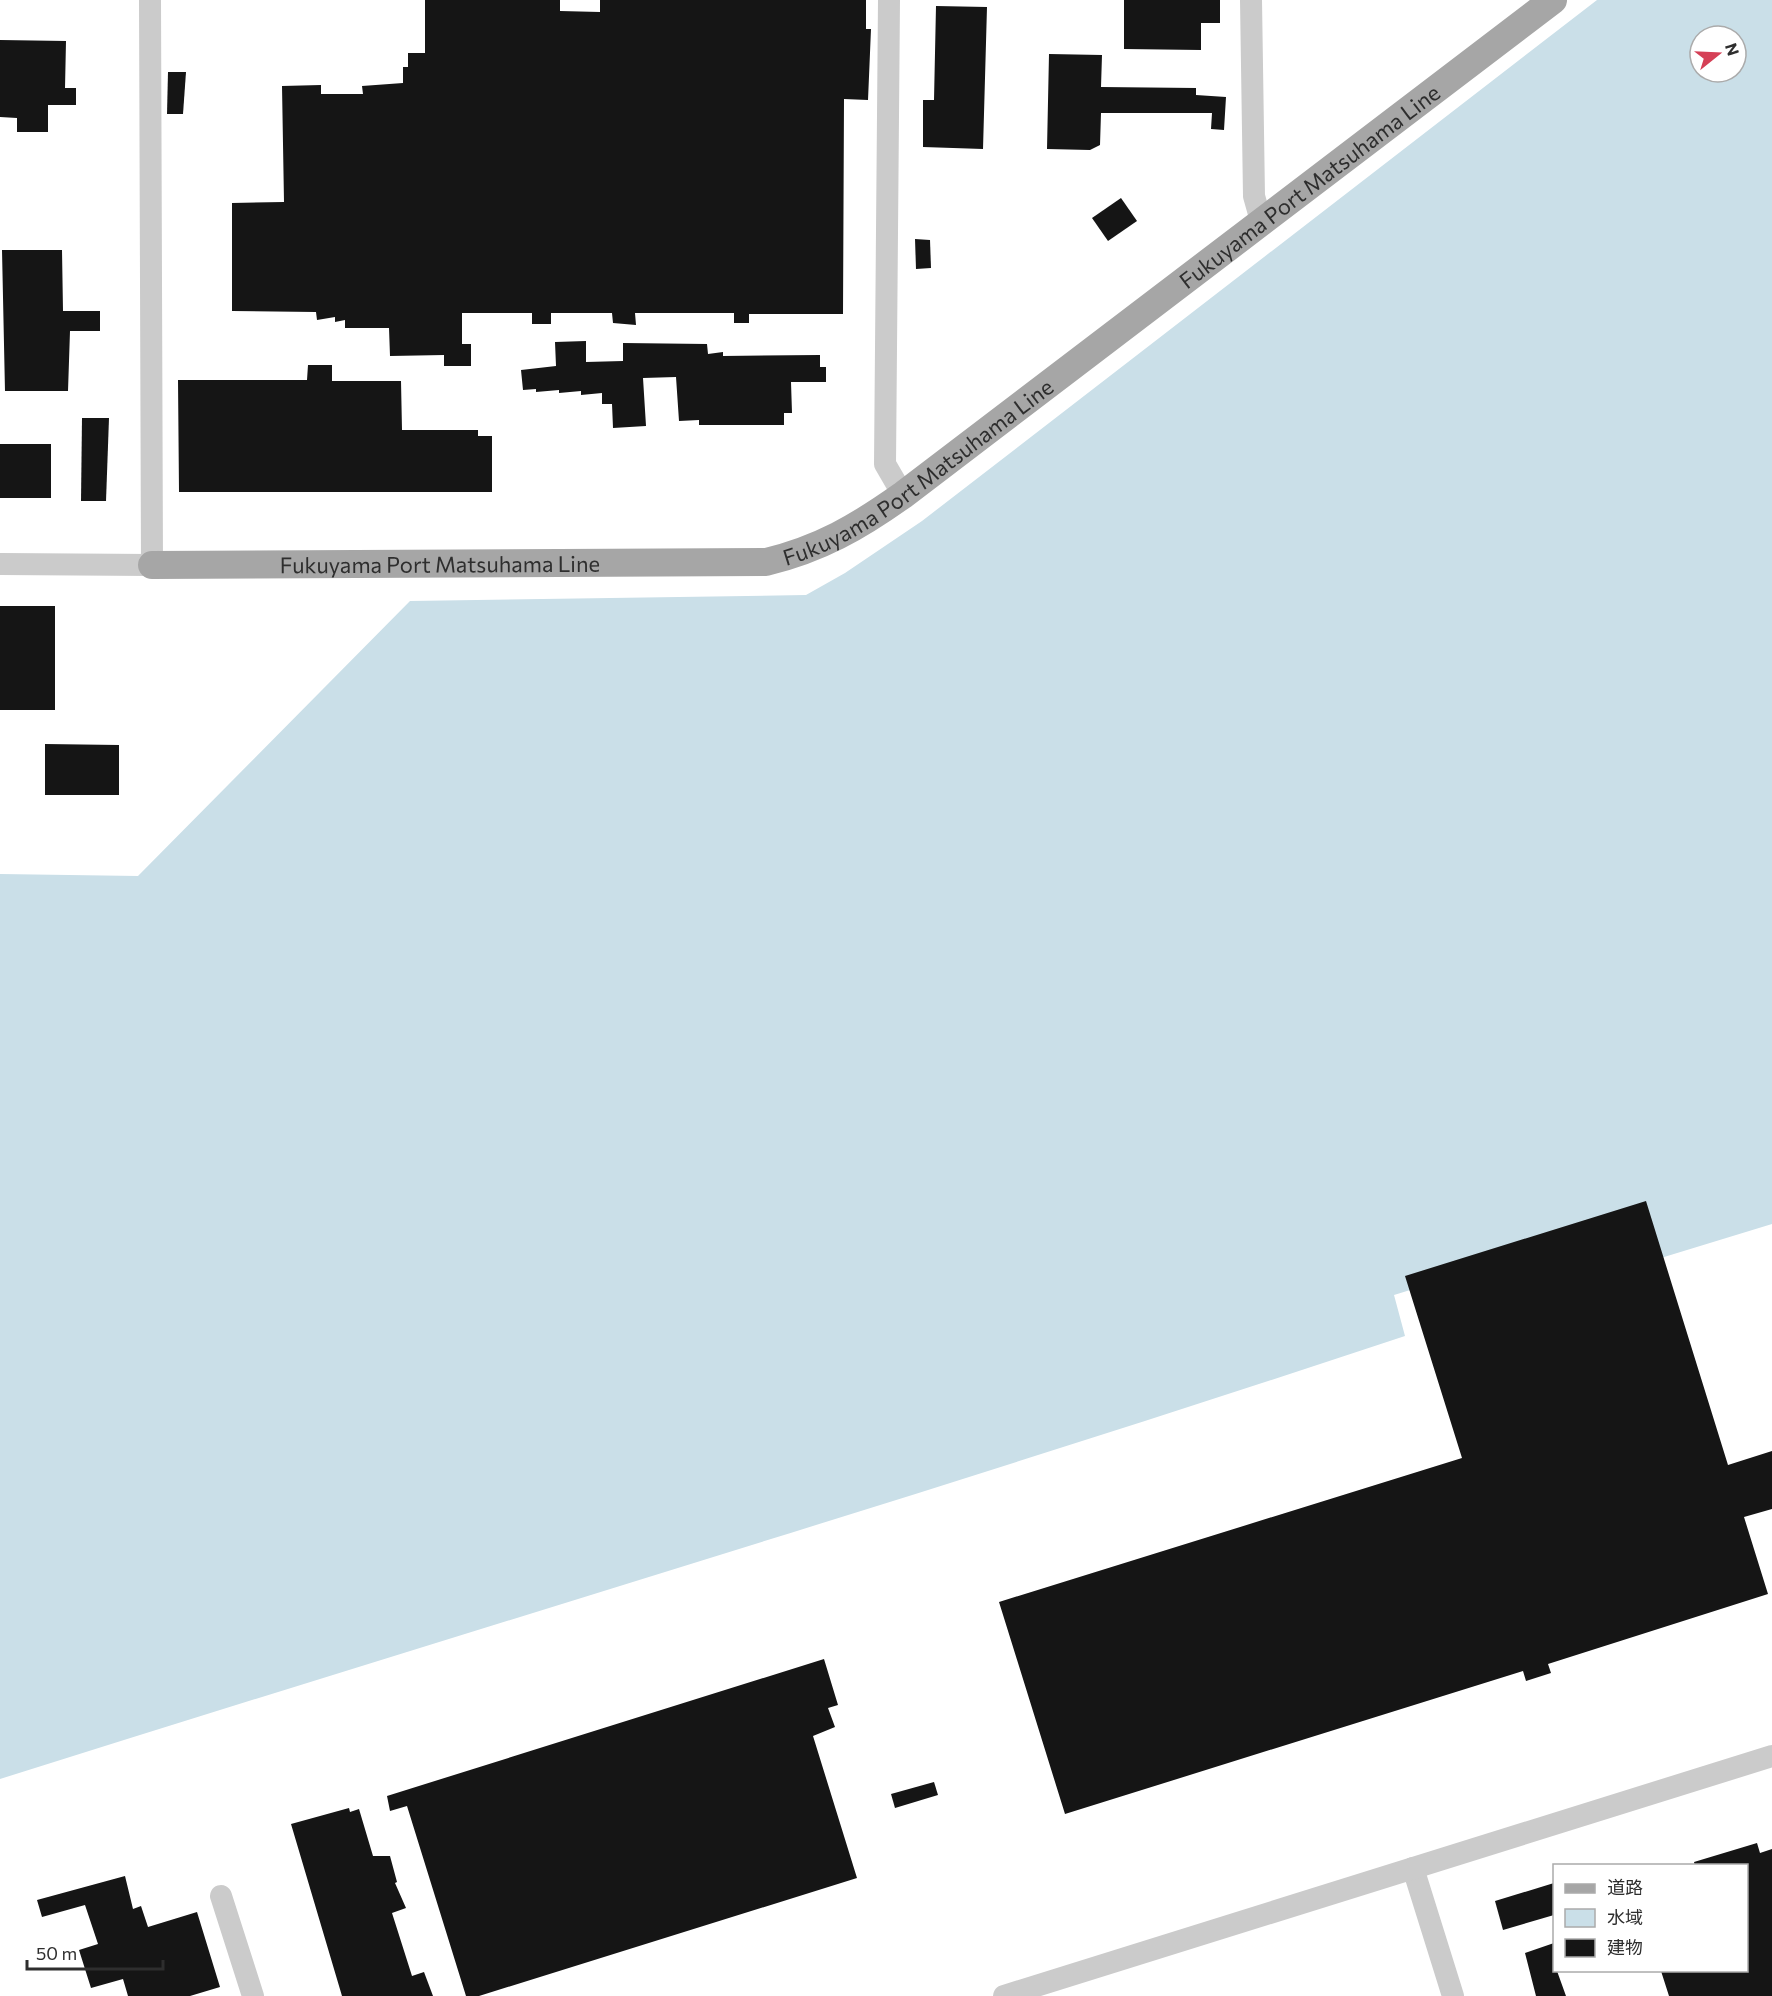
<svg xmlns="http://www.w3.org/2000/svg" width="1772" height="1996" font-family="Commissioner,'Noto Sans JP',sans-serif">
  <rect width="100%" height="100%" fill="#fff"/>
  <!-- water -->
  <path fill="#cadfe8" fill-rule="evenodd" d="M1597,0H1772V1224L1651,1261L1634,1221L1394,1295L1405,1336C939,1491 468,1631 0,1779V874L138,876L410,601L806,595L845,573L922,521ZM1700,36H1736V72H1700Z"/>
  <!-- building -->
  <g fill="#151515">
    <polygon points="425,0 560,0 560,11 600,12 600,0 866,0 866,29 871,29 868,100 844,99 843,314 749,314 749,323 734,323 734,313 635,313 636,325 613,323 612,313 551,313 551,324 532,324 532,313 462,313 462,344 471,344 471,366 444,366 444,355 390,356 389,328 345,328 345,320 335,322 335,317 317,320 316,312 232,311 232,203 284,202 282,86 321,85 321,94 363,94 362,86 403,83 403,67 408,67 408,53 425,53"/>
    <polygon points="1124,0 1220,0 1220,23 1201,23 1201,50 1124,49"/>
    <polygon points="936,6 987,7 983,149 923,147 923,100 934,100"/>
    <polygon points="0,40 66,41 65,88 76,88 76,105 48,105 48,132 17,132 17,118 0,117"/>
    <polygon points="1049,54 1102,55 1101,87 1196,88 1196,95 1226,97 1224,130 1211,129 1212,113 1101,113 1100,145 1090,150 1047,149"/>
    <polygon points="168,72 186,72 183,114 167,114"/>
    <polygon points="1121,198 1137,221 1108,241 1092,218"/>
    <polygon points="915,239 930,240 931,268 916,269"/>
    <polygon points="2,250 62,250 63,311 100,311 100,331 70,331 68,391 5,391"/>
    <polygon points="586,341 586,362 623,361 623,343 707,344 708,354 723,352 723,356 820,355 820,367 826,367 826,382 791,382 792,413 784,413 784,425 699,425 699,420 679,421 676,377 643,378 646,426 613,428 612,404 602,404 602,393 581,395 581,391 559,393 559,390 536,392 536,389 523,390 521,370 556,366 555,342"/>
    <polygon points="308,365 332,365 332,381 401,381 402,430 478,430 478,436 492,436 492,492 179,492 178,380 307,380"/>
    <polygon points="82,418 109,418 106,501 81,501"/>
    <rect x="0" y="444" width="51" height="54"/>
    <rect x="0" y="606" width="55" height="104"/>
    <polygon points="45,744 119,745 119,795 45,795"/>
    <polygon points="1646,1201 1728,1465 1772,1451 1772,1509 1744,1517 1768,1594 1548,1664 1551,1673 1526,1681 1523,1671 1065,1814 999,1602 1462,1458 1405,1276"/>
    <polygon points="824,1659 838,1705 828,1708 835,1727 813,1736 857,1878 479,1996 466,1996 407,1806 390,1811 387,1796"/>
    <polygon points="934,1782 938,1795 895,1808 891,1794"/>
    <polygon points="349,1808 350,1812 359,1809 373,1856 390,1856 397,1882 395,1883 406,1908 392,1913 412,1976 424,1972 433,1996 342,1996 291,1824"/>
    <polygon points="1757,1843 1760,1853 1772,1849 1772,1996 1669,1996 1661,1971 1746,1971 1746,1866 1695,1866 1694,1862"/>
    <polygon points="125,1876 133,1909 141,1906 148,1927 197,1912 220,1987 190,1996 128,1996 123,1979 91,1988 79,1950 98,1944 85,1905 42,1917 37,1900"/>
    <polygon points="1554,1883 1554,1915 1503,1930 1495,1901"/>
    <polygon points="1554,1943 1554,1971 1557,1971 1566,1996 1536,1996 1525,1953"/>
  </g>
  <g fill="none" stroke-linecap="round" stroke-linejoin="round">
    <!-- minor -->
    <g stroke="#cbcbcb" stroke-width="22">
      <polyline points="889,0 885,464 903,495"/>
      <polyline points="1251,0 1254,196 1261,221"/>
      <polyline points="0,564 152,565 150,0"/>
      <polyline points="1413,1868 1453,1996"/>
      <polyline points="221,1896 253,1996"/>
      <polyline points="1004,1996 1772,1756"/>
    </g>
    <!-- major -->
    <path stroke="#a6a6a6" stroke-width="28" id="s1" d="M152,565L766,562C820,549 858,527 903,495L1553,0"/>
  </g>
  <g text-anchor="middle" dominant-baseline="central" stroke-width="6" stroke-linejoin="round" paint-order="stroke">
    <!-- street labels -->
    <g font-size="22" fill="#2e2e2e" stroke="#fff">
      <text stroke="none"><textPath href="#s1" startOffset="1278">Fukuyama Port Matsuhama Line</textPath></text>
      <text stroke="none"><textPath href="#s1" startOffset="792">Fukuyama Port Matsuhama Line</textPath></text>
      <text stroke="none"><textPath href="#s1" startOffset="288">Fukuyama Port Matsuhama Line</textPath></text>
    </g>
  </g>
  <!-- legend -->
  <rect x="1553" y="1864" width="195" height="108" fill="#ffffff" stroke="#ababab" stroke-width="1.5"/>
  <rect x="1565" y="1884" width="30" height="9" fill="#a6a6a6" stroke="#ababab" stroke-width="1.5"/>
  <text x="1607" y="1894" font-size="18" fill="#2e2e2e">道路</text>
  <rect x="1565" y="1909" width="30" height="18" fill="#cadfe8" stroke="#ababab" stroke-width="1.5"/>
  <text x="1607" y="1924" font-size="18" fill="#2e2e2e">水域</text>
  <rect x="1565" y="1939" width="30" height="18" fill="#151515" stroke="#ababab" stroke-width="1.5"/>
  <text x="1607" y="1954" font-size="18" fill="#2e2e2e">建物</text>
  <!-- north arrow -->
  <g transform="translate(1718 54) rotate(72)"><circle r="28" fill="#ffffff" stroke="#ababab" stroke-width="1.5"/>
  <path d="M0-4.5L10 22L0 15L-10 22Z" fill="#d54056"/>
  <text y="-9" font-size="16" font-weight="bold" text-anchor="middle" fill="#2e2e2e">N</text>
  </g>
  <!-- scale -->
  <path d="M27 1960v9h136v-9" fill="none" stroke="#2e2e2e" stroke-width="3"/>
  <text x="36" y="1960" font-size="18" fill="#2e2e2e" stroke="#ffffff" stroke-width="4.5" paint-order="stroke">50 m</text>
</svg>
